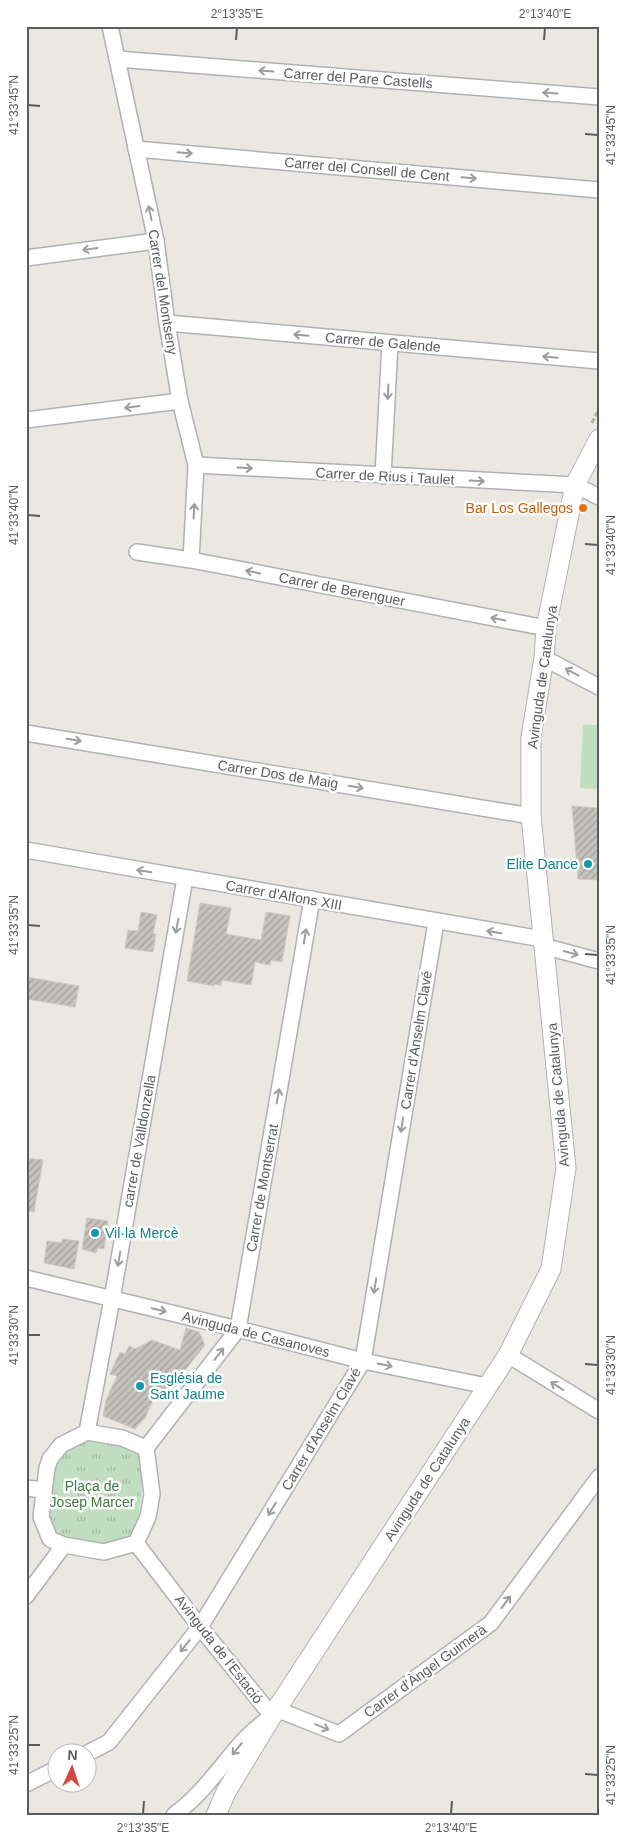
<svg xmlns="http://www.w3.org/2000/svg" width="625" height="1841" font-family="Helvetica,sans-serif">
  <defs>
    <pattern id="grass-tufts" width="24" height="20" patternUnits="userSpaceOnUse" patternTransform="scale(1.25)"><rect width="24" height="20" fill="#c1dfc0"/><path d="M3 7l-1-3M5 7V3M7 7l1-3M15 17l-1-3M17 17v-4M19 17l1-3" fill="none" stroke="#a0b89f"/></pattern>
    <pattern id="building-hatch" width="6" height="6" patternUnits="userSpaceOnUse" patternTransform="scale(1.25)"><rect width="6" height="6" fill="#c6c3be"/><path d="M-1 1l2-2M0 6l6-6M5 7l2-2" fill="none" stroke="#a4a29e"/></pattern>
  </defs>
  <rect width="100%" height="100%" fill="#eae8e1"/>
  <!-- grass -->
  <polygon fill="url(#grass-tufts)" points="87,1432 146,1448 136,1543 104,1552 50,1539 43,1490 47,1468"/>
  <!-- garden -->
  <polygon fill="#c1dfc0" points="583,725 599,725 599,789 580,788"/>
  <!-- building -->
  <g fill="url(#building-hatch)" stroke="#cecac0">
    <polygon points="572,806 599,808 599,880 578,879"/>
    <polygon points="200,903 231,908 226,934 261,940 266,912 290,916 282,962 271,960 270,965 255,962 251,985 222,980 221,986 215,984 214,986 187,981"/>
    <polygon points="141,912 157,915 153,934 156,934 153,952 125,948 128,930 138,931"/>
    <polygon points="26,977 79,986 75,1007 26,999"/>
    <polygon points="26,1158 43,1160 34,1212 26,1211"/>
    <polygon points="87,1218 108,1221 104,1249 98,1248 96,1253 82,1249"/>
    <polygon points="62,1239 79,1241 74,1269 44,1263 47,1241 62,1243"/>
    <polygon points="186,1328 199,1332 205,1345 177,1380 172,1377 163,1397 156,1394 145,1418 135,1429 103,1416 106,1400 117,1376 110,1374 120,1352 125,1354 129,1346 135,1349 152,1340 180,1350"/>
  </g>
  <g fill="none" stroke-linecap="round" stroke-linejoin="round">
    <!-- minor casing -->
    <g stroke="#afb1b5" stroke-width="18">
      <g id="minor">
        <polyline points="110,26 156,241 167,323 180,401 196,465 191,560"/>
        <polyline points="117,59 599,97"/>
        <polyline points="136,149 599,190"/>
        <polyline points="26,258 156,241"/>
        <polyline points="167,323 599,361"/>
        <polyline points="26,420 180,401"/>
        <polyline points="196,465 575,485 599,497"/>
        <polyline points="383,476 390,343"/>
        <polyline points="137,552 191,560 546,628"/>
        <polyline points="544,658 599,687"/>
        <polyline points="26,733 531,816"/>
        <polyline points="26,850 542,939"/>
        <polyline points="543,946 599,961"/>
        <polyline points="26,1278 238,1329 363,1361 487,1386"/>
        <polyline points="508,1355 599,1411"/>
        <polyline points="87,1432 112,1299 185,878"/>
        <polygon points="87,1432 122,1438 146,1448 152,1494 148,1517 136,1543 104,1552 64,1545 50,1539 41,1517 47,1468 50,1459 61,1445"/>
        <polyline points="146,1448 238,1329 312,899"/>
        <polyline points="26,1488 43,1490"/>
        <path d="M136,1543L200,1627L272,1716C263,1723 253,1730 245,1739C221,1765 203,1794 174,1815"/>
        <polyline points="26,1596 64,1545"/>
        <polyline points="276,1709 339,1734 491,1623 599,1477"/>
        <polyline points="86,1754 109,1742 200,1627 363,1361 436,922"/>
        <polyline points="26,1784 58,1768"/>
      </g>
    </g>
    <!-- tertiary casing -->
    <g stroke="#afb1b5" stroke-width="21">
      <polyline id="tertiary" points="216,1815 226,1792 272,1716 508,1355 551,1269 566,1168 531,816 531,737 544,658 546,628 575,485 599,439"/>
    </g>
    <!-- path -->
    <polyline stroke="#9abfa4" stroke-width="3" stroke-dasharray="5 2.5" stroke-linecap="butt" points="592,423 599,409"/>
    <!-- minor -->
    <use href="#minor" stroke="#fff" stroke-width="15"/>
    <!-- tertiary -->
    <use href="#tertiary" stroke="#fff" stroke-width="19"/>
  </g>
  <!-- one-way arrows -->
  <defs><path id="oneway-shaft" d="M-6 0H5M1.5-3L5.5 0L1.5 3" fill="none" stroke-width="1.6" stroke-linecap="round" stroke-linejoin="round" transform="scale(1.25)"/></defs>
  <g stroke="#9c9da0">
    <use href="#oneway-shaft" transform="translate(266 71) rotate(-176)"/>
    <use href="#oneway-shaft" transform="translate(550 93) rotate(-176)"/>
    <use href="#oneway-shaft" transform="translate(185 153) rotate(5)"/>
    <use href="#oneway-shaft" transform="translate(469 178) rotate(5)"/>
    <use href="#oneway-shaft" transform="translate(150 213) rotate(-102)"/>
    <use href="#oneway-shaft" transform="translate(90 249) rotate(172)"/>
    <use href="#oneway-shaft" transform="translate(301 335) rotate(-175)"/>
    <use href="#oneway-shaft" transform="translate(550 357) rotate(-175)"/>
    <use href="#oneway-shaft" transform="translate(388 392) rotate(93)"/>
    <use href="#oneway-shaft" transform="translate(132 407) rotate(173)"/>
    <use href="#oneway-shaft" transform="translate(245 468) rotate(3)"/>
    <use href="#oneway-shaft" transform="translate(477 481) rotate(3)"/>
    <use href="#oneway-shaft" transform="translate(194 511) rotate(-87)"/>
    <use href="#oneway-shaft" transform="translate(253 572) rotate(-169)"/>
    <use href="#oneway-shaft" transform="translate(498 619) rotate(-169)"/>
    <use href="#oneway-shaft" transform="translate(572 672) rotate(-152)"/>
    <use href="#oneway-shaft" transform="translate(74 740) rotate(9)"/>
    <use href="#oneway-shaft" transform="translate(356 787) rotate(9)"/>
    <use href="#oneway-shaft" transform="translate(144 871) rotate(-170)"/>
    <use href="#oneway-shaft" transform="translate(177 926) rotate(100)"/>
    <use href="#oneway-shaft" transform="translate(494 932) rotate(-170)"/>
    <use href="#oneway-shaft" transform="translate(305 936) rotate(-80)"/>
    <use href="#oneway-shaft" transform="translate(571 953) rotate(16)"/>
    <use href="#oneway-shaft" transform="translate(278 1096) rotate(-80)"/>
    <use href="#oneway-shaft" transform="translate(402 1125) rotate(99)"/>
    <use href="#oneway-shaft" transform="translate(119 1259) rotate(100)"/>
    <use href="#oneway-shaft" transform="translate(375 1286) rotate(99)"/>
    <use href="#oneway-shaft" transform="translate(159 1310) rotate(13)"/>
    <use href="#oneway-shaft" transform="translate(219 1354) rotate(-52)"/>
    <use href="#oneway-shaft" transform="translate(385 1365) rotate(12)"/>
    <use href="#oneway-shaft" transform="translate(557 1386) rotate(-148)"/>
    <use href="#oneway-shaft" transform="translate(272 1509) rotate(121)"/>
    <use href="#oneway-shaft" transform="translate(506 1602) rotate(-54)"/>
    <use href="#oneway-shaft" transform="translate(185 1646) rotate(129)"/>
    <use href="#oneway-shaft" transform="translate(322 1727) rotate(22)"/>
    <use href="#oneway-shaft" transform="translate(237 1749) rotate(129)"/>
  </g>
  <!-- ticks -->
  <path fill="none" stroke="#5a5c60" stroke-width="2" d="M236,40L237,28M544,40L545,28M28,105L40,106M585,134L598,135M28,515L40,516M585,544L598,545M28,925L40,926M585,954L598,955M28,1335H40M585,1364L598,1365M28,1745H40M585,1774L598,1775M143,1814L144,1801M451,1814L452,1801"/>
  <!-- markers -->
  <circle fill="#e8710a" stroke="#fff" stroke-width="2" cx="583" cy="508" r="5"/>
  <g fill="#0f9aa8" stroke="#fff" stroke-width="2">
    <circle cx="588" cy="864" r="5"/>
    <circle cx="95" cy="1233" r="5"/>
    <circle cx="140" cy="1386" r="5"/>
  </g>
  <g text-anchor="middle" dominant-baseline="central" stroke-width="5" stroke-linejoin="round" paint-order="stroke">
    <!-- street labels -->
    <g font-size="14" fill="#5a5c60" stroke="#fff">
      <text transform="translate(358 78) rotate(4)">Carrer del Pare Castells</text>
      <text transform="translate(367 169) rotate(5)">Carrer del Consell de Cent</text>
      <text transform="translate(163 292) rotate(81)">Carrer del Montseny</text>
      <text transform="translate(383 342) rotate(5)">Carrer de Galende</text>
      <text transform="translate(385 476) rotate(3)">Carrer de Rius i Taulet</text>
      <text transform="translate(342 589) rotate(11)">Carrer de Berenguer</text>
      <text transform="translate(542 677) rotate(-82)">Avinguda de Catalunya</text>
      <text transform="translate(278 774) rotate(9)">Carrer Dos de Maig</text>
      <text transform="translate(284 895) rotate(10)">Carrer d'Alfons XIII</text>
      <text transform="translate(416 1040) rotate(-81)">Carrer d'Anselm Clavé</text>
      <text transform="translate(558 1095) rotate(-95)">Avinguda de Catalunya</text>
      <text transform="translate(139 1141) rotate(-80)">carrer de Valldonzella</text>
      <text transform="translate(262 1188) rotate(-80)">Carrer de Montserrat</text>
      <text transform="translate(256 1334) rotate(14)">Avinguda de Casanoves</text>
      <text transform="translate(321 1429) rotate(-59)">Carrer d'Anselm Clavé</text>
      <text transform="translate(427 1479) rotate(-57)">Avinguda de Catalunya</text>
      <text transform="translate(219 1649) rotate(52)">Avinguda de l'Estació</text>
      <text transform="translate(425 1671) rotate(-36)">Carrer d'Àngel Guimerà</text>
    </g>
    <!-- food labels -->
    <g font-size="14" fill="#c56008" stroke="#fff" text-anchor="end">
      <text x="573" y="508">Bar Los Gallegos</text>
    </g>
    <!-- culture labels -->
    <g font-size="14" fill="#0d838f" stroke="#fff" text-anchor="start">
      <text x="578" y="864" text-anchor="end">Elite Dance</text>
      <text x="105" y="1233">Vil·la Mercè</text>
      <text x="150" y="1378">Església de<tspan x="150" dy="16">Sant Jaume</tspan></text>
    </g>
    <!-- park labels -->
    <g font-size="14" fill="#3e7b40" stroke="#fff">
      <text x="92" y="1486">Plaça de<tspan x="92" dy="16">Josep Marcer</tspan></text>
    </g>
  </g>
  <!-- border -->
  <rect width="625" height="1841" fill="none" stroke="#ffffff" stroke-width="55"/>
  <!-- north arrow -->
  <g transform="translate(72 1768) rotate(3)"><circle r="24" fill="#ffffff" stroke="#bdbebf"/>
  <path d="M0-4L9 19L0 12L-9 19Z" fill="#d24940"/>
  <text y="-8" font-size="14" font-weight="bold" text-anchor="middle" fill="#5a5c60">N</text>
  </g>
  <rect x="28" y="28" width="570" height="1786" fill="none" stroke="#5a5c60" stroke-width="2"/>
  <g font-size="12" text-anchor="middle" fill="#5a5c60">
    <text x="237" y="18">2°13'35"E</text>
    <text x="545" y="18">2°13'40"E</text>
    <text transform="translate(14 105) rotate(-90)" y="4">41°33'45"N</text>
    <text transform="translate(611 135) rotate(-90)" y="4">41°33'45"N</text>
    <text transform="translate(14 515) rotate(-90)" y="4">41°33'40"N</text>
    <text transform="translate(611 545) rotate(-90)" y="4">41°33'40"N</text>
    <text transform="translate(14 925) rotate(-90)" y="4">41°33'35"N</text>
    <text transform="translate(611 955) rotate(-90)" y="4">41°33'35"N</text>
    <text transform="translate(14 1335) rotate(-90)" y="4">41°33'30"N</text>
    <text transform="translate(611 1365) rotate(-90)" y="4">41°33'30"N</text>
    <text transform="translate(14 1745) rotate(-90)" y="4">41°33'25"N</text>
    <text transform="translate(611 1775) rotate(-90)" y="4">41°33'25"N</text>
    <text x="143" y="1832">2°13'35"E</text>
    <text x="451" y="1832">2°13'40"E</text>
  </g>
</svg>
